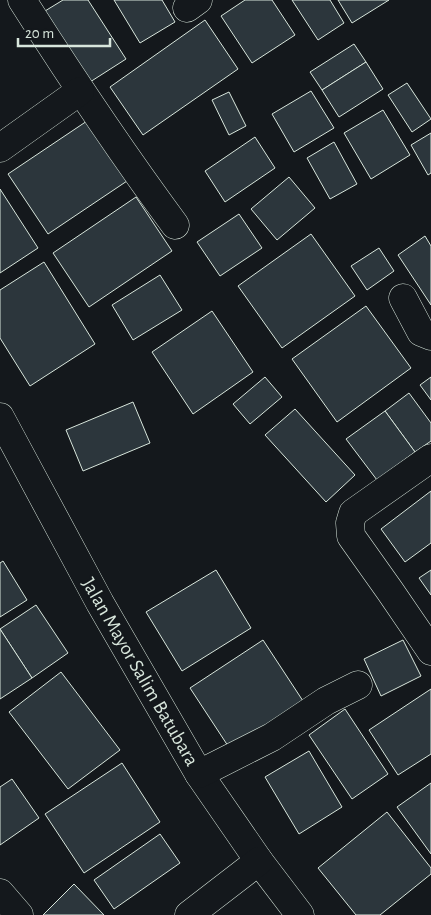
<svg xmlns="http://www.w3.org/2000/svg" width="431" height="915" font-family="'Alegreya Sans',sans-serif">
  <rect width="100%" height="100%" fill="#14181c"/>
  <!-- building -->
  <g fill="#2c363c" stroke="#d8e6dc">
    <polygon points="63,0 88,0 126,59 90,82 45,11"/>
    <polygon points="114,0 162,0 175,22 140,43"/>
    <polygon points="245,0 272,0 295,35 252,63 221,16"/>
    <polygon points="292,0 330,0 344,23 318,40"/>
    <polygon points="338,0 389,0 352,23"/>
    <polygon points="205,20 238,69 143,135 110,87"/>
    <polygon points="354,44 366,62 322,90 310,72"/>
    <polygon points="366,62 383,89 339,117 322,90"/>
    <polygon points="407,83 431,119 412,132 388,95"/>
    <polygon points="311,91 334,128 294,152 272,114"/>
    <polygon points="229,92 246,126 229,135 212,100"/>
    <polygon points="383,110 410,155 371,179 344,133"/>
    <polygon points="87,121 127,181 48,234 8,174"/>
    <polygon points="431,133 431,173 428,175 411,145"/>
    <polygon points="255,137 275,168 225,202 205,171"/>
    <polygon points="334,142 357,184 330,199 307,158"/>
    <polygon points="289,177 315,208 277,240 251,209"/>
    <polygon points="0,189 38,248 0,273"/>
    <polygon points="136,197 172,251 89,307 53,253"/>
    <polygon points="239,214 262,248 220,276 197,242"/>
    <polygon points="311,234 355,296 282,348 238,286"/>
    <polygon points="425,236 431,246 431,305 398,255"/>
    <polygon points="379,248 394,271 367,290 351,266"/>
    <polygon points="44,262 95,344 30,386 0,338 0,290"/>
    <polygon points="160,275 182,310 133,340 112,305"/>
    <polygon points="366,306 411,368 337,422 292,359"/>
    <polygon points="212,311 253,372 193,414 152,352"/>
    <polygon points="265,377 282,397 250,424 233,404"/>
    <polygon points="431,377 431,400 420,385"/>
    <polygon points="409,393 431,423 431,441 415,452 385,411"/>
    <polygon points="133,402 150,443 83,471 66,430"/>
    <polygon points="295,409 355,475 326,502 265,435"/>
    <polygon points="385,411 415,452 377,480 346,439"/>
    <polygon points="431,491 431,543 405,562 381,529"/>
    <polygon points="3,561 27,600 0,617 0,563"/>
    <polygon points="216,570 251,628 182,671 146,612"/>
    <polygon points="431,570 431,595 419,578"/>
    <polygon points="36,605 68,653 32,678 0,629"/>
    <polygon points="0,629 32,678 0,699"/>
    <polygon points="263,640 303,701 230,749 190,688"/>
    <polygon points="403,640 421,676 381,696 364,659"/>
    <polygon points="61,672 120,750 68,789 9,712"/>
    <polygon points="431,689 431,754 398,775 369,730"/>
    <polygon points="345,709 388,774 352,799 309,735"/>
    <polygon points="309,751 342,807 299,834 265,777"/>
    <polygon points="122,763 160,822 84,873 45,814"/>
    <polygon points="12,779 39,818 0,845 0,787"/>
    <polygon points="431,783 431,854 397,807"/>
    <polygon points="387,812 431,868 431,874 380,915 356,915 318,868"/>
    <polygon points="160,834 180,863 114,909 94,880"/>
    <polygon points="74,884 104,915 43,915"/>
  </g>
  <g fill="none" stroke-linecap="round" stroke-linejoin="round">
    <!-- minor casing -->
    <g stroke="#d8e6dc" stroke-width="29">
      <g id="minor">
        <path d="M22,0C71,77 121,152 175,225"/>
        <polyline points="187,8 198,0"/>
        <polyline points="0,148 80,91"/>
        <polyline points="403,298 421,332 431,336"/>
        <polyline points="0,417 100,603 199,774 259,861 300,915"/>
        <polyline points="431,458 353,513 350,523 351,536 390,591 431,651"/>
        <polyline points="199,774 272,737 326,701 358,685"/>
        <polyline points="0,893 19,915"/>
        <polyline points="189,915 259,861"/>
      </g>
    </g>
    <!-- minor -->
    <use href="#minor" stroke="#14181c" stroke-width="28"/>
  </g>
  <g text-anchor="middle" dominant-baseline="central" stroke-width="4" stroke-linejoin="round" paint-order="stroke">
    <!-- street labels -->
    <g font-size="20" fill="#d8e6dc" stroke="#14181c">
      <text transform="translate(140 672) rotate(60)">Jalan Mayor Salim Batubara</text>
    </g>
  </g>
  <!-- scale -->
  <path d="M18 38v8h92v-8" fill="none" stroke="#d8e6dc" stroke-width="2.5"/>
  <text x="25" y="38" font-size="15" fill="#d8e6dc" stroke="#14181c" stroke-width="4" paint-order="stroke">20 m</text>
</svg>
